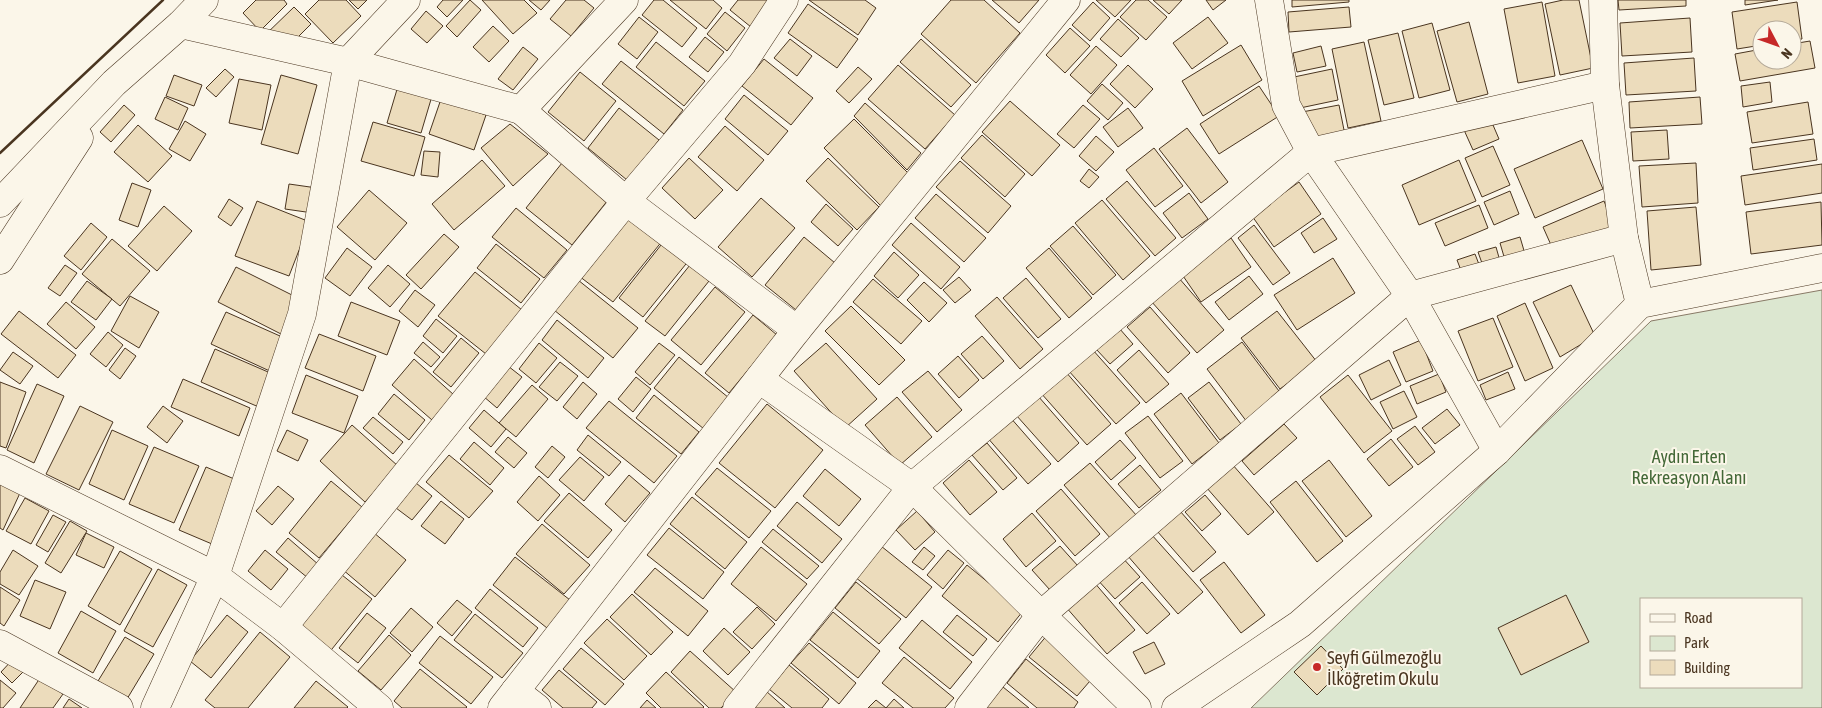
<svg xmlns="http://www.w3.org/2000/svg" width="1822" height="708" font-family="'Asap Condensed',sans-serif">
  <rect width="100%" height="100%" fill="#fbf6e9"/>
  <!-- green -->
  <path fill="#dce7d0" stroke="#887966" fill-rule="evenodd" d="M1822,290V708H1251L1651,321ZM1641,599H1801V687H1641Z"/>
  <!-- building -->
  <g fill="#ecdcbc" stroke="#4a3520">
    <polygon points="256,0 284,0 287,4 260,31 243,13"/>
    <polygon points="319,0 346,0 361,16 333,43 305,14"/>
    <polygon points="349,0 367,0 358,9"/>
    <polygon points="443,0 463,0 447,17 437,7"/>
    <polygon points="470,0 481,10 457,37 446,26"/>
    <polygon points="482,0 524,0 537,13 513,34"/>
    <polygon points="529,0 550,0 541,10"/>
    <polygon points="566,0 584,0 594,8 571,36 550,19"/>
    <polygon points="654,0 663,0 697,28 682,47 642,15"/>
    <polygon points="670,0 713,0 722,8 706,29"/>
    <polygon points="738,0 773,0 751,27 730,10"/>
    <polygon points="809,0 865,0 876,8 858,35"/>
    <polygon points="951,0 984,0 1020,33 976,83 921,34"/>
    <polygon points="992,0 1039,0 1019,23"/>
    <polygon points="1096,0 1131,0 1115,17"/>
    <polygon points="1136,0 1148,0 1167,17 1146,40 1120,17"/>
    <polygon points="1153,0 1182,0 1169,14"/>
    <polygon points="1206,0 1226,0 1213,10"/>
    <polygon points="1292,0 1349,0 1349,2 1292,7"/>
    <polygon points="1563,0 1579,0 1593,68 1560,75 1545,4"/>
    <polygon points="1618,0 1686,0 1686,6 1619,10"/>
    <polygon points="1745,0 1778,0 1745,5"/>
    <polygon points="1093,2 1110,18 1090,41 1072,25"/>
    <polygon points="1542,2 1555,76 1518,83 1504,9"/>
    <polygon points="1797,2 1802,39 1792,40 1792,30 1762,30 1762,45 1737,49 1732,12"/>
    <polygon points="808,4 858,39 837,68 788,33"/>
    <polygon points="294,7 311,24 289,46 262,38"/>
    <polygon points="1349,7 1351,27 1289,32 1288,12"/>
    <polygon points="426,11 443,26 427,43 411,29"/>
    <polygon points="725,12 745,28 727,51 707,34"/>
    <polygon points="639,17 658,32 637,59 618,44"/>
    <polygon points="1208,17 1228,43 1192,69 1173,43"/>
    <polygon points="1690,18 1692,52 1622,56 1620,23"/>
    <polygon points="1118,19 1139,38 1121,57 1100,39"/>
    <polygon points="1469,22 1488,94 1457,102 1437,31"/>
    <polygon points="1432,23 1450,90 1419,98 1402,31"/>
    <polygon points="493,26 509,41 489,62 473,47"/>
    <polygon points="1070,28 1090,46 1065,73 1046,55"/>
    <polygon points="1398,33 1414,98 1384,105 1368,40"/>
    <polygon points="705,37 724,52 708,72 689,57"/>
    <polygon points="790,39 812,56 797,76 774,58"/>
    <polygon points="921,39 971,85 951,107 900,62"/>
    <polygon points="1810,41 1815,68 1740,81 1735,54 1762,49 1762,60 1792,60 1792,44"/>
    <polygon points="656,42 705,81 684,106 636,67"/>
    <polygon points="1364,42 1381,121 1348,128 1332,49"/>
    <polygon points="1241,45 1262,80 1203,116 1182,81"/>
    <polygon points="1096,46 1117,65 1091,94 1070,75"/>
    <polygon points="1321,46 1326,66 1297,72 1293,53"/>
    <polygon points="523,47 538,59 513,90 498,79"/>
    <polygon points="1694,58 1696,91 1626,95 1624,63"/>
    <polygon points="764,59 813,98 791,125 742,86"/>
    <polygon points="621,61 683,110 664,134 602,84"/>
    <polygon points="898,65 955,115 925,149 868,99"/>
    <polygon points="1128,65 1153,89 1135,108 1110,84"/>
    <polygon points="858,67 872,79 849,103 836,91"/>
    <polygon points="225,69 234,77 216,97 206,88"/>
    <polygon points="1332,69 1338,100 1300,108 1294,77"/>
    <polygon points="580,72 616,101 584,141 548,112"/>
    <polygon points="174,75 202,85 194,106 166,96"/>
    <polygon points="281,75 317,85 298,154 261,144"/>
    <polygon points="239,79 271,85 262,130 229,123"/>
    <polygon points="1770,82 1772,102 1743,107 1741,86"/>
    <polygon points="1102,84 1123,103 1108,120 1087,101"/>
    <polygon points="398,86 432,96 421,133 387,123"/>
    <polygon points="1259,86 1279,116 1219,154 1200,124"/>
    <polygon points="744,95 788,131 768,155 725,119"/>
    <polygon points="165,97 188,108 178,130 155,119"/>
    <polygon points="1700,97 1702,124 1630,128 1629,102"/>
    <polygon points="441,99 486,115 474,150 429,134"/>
    <polygon points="1010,101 1060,145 1032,176 982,132"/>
    <polygon points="1808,102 1813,134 1752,143 1747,112"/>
    <polygon points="865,103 921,153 907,170 854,116"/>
    <polygon points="124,105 135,115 111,142 100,132"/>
    <polygon points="1083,105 1100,119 1074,148 1057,134"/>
    <polygon points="1339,105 1345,135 1315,140 1302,112"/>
    <polygon points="619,108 659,140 627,180 588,148"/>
    <polygon points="1128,108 1143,128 1118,147 1103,127"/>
    <polygon points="1490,118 1499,139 1473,150 1464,130"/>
    <polygon points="854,119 911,176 881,206 824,148"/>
    <polygon points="185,121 206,134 190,161 169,149"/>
    <polygon points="373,122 425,137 414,176 361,161"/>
    <polygon points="510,124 548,154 513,186 481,148"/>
    <polygon points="138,125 172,156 148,182 114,152"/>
    <polygon points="725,126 764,160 737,191 698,157"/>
    <polygon points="1187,128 1228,182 1201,203 1159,149"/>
    <polygon points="1667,130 1669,159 1633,161 1631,132"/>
    <polygon points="982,135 1025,174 1005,197 961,158"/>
    <polygon points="1096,136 1114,152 1096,171 1079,156"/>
    <polygon points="1814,139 1817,160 1753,170 1750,148"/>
    <polygon points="1582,140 1603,189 1535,218 1514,169"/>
    <polygon points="1493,146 1510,185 1482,197 1465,158"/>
    <polygon points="1154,148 1183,186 1155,207 1126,170"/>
    <polygon points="424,151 440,152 438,177 421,175"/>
    <polygon points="689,158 723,190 695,219 662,188"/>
    <polygon points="828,158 879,207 857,230 806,181"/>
    <polygon points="482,160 505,186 454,230 432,204"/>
    <polygon points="1459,160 1476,201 1419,225 1402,185"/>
    <polygon points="960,161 1011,206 988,233 936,187"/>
    <polygon points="562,163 608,200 572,245 526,208"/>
    <polygon points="1696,163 1698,203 1642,207 1639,166"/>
    <polygon points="1822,164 1822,193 1745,205 1741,176"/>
    <polygon points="1089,169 1099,177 1089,188 1080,181"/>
    <polygon points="1127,181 1176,238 1155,256 1106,199"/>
    <polygon points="1299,182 1321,214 1274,247 1252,216"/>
    <polygon points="132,183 151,190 138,227 119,220"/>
    <polygon points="289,184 317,188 313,213 285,209"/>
    <polygon points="369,190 407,223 375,260 337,227"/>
    <polygon points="1510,191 1519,214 1494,225 1484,202"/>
    <polygon points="1189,193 1208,219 1182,238 1163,213"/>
    <polygon points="936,194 986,238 964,262 915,218"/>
    <polygon points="761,198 795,228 752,277 718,247"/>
    <polygon points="229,199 243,208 231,226 218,217"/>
    <polygon points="1102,200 1150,256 1123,280 1075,223"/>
    <polygon points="257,201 310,222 289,276 235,256"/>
    <polygon points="1604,201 1615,229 1555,254 1543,227"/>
    <polygon points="1821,202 1822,245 1751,254 1746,212"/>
    <polygon points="826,204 853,229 838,246 811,222"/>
    <polygon points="1479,205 1488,228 1445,246 1435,223"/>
    <polygon points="164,206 192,231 157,271 128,246"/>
    <polygon points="1696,207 1701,265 1651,270 1647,211"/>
    <polygon points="516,208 567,250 544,278 492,237"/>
    <polygon points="630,213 663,240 613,302 579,276"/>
    <polygon points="1323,218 1337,239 1314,253 1301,233"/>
    <polygon points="91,223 107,237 81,270 64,256"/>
    <polygon points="911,223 960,267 941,289 892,245"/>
    <polygon points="1254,225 1290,273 1273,285 1238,238"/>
    <polygon points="1073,226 1116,275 1093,295 1050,246"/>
    <polygon points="444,234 459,247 421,289 406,275"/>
    <polygon points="804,237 835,263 796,310 765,285"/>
    <polygon points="1520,237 1525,254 1505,260 1500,243"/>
    <polygon points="1231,238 1251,267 1201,302 1181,273"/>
    <polygon points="112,239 150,271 120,306 82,274"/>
    <polygon points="665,240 690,259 643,317 619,298"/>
    <polygon points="496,244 540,279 521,303 477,268"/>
    <polygon points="1496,247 1500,261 1483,266 1478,252"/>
    <polygon points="347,248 372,267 350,296 325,278"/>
    <polygon points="1049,248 1092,298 1069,318 1026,268"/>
    <polygon points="894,252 919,275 898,298 874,276"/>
    <polygon points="1475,254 1480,267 1462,273 1457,260"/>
    <polygon points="1333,258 1355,293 1297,330 1274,295"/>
    <polygon points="65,265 77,273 60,296 48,288"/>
    <polygon points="388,265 410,284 390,307 368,288"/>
    <polygon points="690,265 709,281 665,336 645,321"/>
    <polygon points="236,267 298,298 281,334 218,302"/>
    <polygon points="475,272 522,310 486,354 438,316"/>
    <polygon points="1249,276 1263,294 1229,320 1215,302"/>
    <polygon points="959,277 971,290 955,303 943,290"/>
    <polygon points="1178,277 1224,330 1197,353 1151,301"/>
    <polygon points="1026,278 1061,319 1038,338 1003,298"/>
    <polygon points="873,279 922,321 901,344 853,302"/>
    <polygon points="578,280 638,328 613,358 554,310"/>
    <polygon points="87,281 112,299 96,320 71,302"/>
    <polygon points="924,282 947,303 929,322 907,300"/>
    <polygon points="1571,285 1595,336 1560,357 1533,302"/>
    <polygon points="715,287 745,312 701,365 671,340"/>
    <polygon points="415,290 435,305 418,327 399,311"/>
    <polygon points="130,296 159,312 139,348 111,331"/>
    <polygon points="997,297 1043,349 1020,369 975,316"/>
    <polygon points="66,302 95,327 76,349 47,324"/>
    <polygon points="351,302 400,321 387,355 338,336"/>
    <polygon points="1525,303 1553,368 1525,381 1497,316"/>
    <polygon points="851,306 905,360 879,385 825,331"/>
    <polygon points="1150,307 1190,353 1168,373 1127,327"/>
    <polygon points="19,311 76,355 58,378 1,334"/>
    <polygon points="1277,311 1317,362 1280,389 1241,338"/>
    <polygon points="226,312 289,340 274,373 211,344"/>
    <polygon points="753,315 777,335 729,393 705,373"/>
    <polygon points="1493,318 1513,367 1478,381 1458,331"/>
    <polygon points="436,319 457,336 443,353 423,336"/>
    <polygon points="557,320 604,358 588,378 542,340"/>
    <polygon points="1119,328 1133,344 1110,364 1096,349"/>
    <polygon points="108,332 123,345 106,367 90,354"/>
    <polygon points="319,334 376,356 363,391 305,368"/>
    <polygon points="982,336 1004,361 983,379 961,354"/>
    <polygon points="461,338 479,353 451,387 433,372"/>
    <polygon points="1421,340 1433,371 1406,382 1393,352"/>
    <polygon points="423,342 440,357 431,367 414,353"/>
    <polygon points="1242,342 1282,395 1247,422 1207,369"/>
    <polygon points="539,343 557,358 536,383 519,369"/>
    <polygon points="659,343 675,355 650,385 635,372"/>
    <polygon points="826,343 877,399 845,428 794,371"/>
    <polygon points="125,348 136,356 120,379 109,370"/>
    <polygon points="215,349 275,375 261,408 201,382"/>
    <polygon points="1092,349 1140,403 1116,424 1068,370"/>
    <polygon points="1139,350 1169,384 1146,403 1117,370"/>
    <polygon points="13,352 33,366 20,384 0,370"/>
    <polygon points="958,356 979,380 959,398 938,374"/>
    <polygon points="679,357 729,398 704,429 654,388"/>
    <polygon points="414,359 454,395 432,420 392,385"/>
    <polygon points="1389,360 1401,385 1371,400 1359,375"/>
    <polygon points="560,362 578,376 557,401 539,387"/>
    <polygon points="508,366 522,377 497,408 483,396"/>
    <polygon points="928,371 962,410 937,432 902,392"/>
    <polygon points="1065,371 1111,424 1087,445 1040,392"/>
    <polygon points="1508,372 1515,389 1486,400 1480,385"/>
    <polygon points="1439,374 1446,392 1417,404 1410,386"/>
    <polygon points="306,375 358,396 344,433 292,413"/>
    <polygon points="1348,375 1392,431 1364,453 1320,397"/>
    <polygon points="636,377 651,389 633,412 618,399"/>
    <polygon points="183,379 250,408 239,436 171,407"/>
    <polygon points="0,382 26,392 6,448 0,446"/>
    <polygon points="583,382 597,394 577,419 563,407"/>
    <polygon points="1209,382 1241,424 1220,440 1188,398"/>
    <polygon points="37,384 64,396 34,463 7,450"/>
    <polygon points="532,385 548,399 516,437 499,423"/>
    <polygon points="1404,391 1417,417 1393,429 1380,402"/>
    <polygon points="1181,393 1219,443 1192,464 1154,414"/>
    <polygon points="394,394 425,420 409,440 378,414"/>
    <polygon points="654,395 699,432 681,454 636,418"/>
    <polygon points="1038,396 1079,443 1058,462 1016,415"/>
    <polygon points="897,397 932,437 900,465 865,425"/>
    <polygon points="609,401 677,456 654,483 586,428"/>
    <polygon points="767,404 823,450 775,508 719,463"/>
    <polygon points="80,406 113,422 79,490 46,474"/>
    <polygon points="163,406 183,421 167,443 147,427"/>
    <polygon points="1447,409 1460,425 1435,444 1422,428"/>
    <polygon points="484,410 506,429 491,447 469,428"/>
    <polygon points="1009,416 1051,464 1028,484 986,436"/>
    <polygon points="1148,416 1183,461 1160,478 1125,433"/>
    <polygon points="373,417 403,442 393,454 363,428"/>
    <polygon points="1284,424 1297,438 1254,475 1242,461"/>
    <polygon points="352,425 398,466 365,502 320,461"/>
    <polygon points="1415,426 1435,452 1418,465 1397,439"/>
    <polygon points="112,430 148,446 124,500 89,484"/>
    <polygon points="287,430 308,440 298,461 277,451"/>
    <polygon points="588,435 621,462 609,476 577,450"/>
    <polygon points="508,437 527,453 514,468 495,452"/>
    <polygon points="1391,439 1413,467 1389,486 1367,459"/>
    <polygon points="1120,440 1136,458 1111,480 1095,462"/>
    <polygon points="474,442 504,468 490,485 460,459"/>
    <polygon points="987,443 1017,478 1003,490 972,455"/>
    <polygon points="552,446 565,457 548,478 535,467"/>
    <polygon points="154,447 199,466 174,523 129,504"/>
    <polygon points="449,455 493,491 469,518 426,482"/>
    <polygon points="580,457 604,477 584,501 559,480"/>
    <polygon points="969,460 997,492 970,515 943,483"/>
    <polygon points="1329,460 1372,516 1346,537 1302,481"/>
    <polygon points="1090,463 1137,516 1111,539 1064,485"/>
    <polygon points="1232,464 1274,512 1248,535 1206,487"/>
    <polygon points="1140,465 1161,490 1139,508 1118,484"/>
    <polygon points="206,467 239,481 212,544 179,530"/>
    <polygon points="717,468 771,511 749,538 695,494"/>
    <polygon points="825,469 861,499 839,526 803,496"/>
    <polygon points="629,475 650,493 625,522 605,504"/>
    <polygon points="539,476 560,495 538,521 517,502"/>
    <polygon points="331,481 362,507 319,558 289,533"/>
    <polygon points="1296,481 1343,541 1317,562 1270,502"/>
    <polygon points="0,483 20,493 3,530 0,528"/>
    <polygon points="416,483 432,496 412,520 396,508"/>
    <polygon points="278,486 294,499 272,525 256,511"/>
    <polygon points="1061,489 1100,534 1075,556 1036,511"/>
    <polygon points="569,493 612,530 588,558 544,521"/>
    <polygon points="1205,495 1221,514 1202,531 1185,512"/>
    <polygon points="692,497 747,542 725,569 670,524"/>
    <polygon points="25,498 49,511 31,544 6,531"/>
    <polygon points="441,501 464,519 445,544 421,526"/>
    <polygon points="797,502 842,539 822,563 777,526"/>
    <polygon points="917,511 935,532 915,550 896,530"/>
    <polygon points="1180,511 1216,552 1193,572 1157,531"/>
    <polygon points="1032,513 1056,541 1026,567 1003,539"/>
    <polygon points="53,515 66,522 48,552 36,545"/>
    <polygon points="70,521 87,531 61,573 45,563"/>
    <polygon points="542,524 590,565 564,594 516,554"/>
    <polygon points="669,528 724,572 703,599 647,555"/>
    <polygon points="773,529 819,566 807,579 762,542"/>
    <polygon points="373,532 406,560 375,597 342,569"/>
    <polygon points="86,533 114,547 104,568 76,555"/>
    <polygon points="1151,534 1203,592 1178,614 1127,555"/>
    <polygon points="288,538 319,565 308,578 276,552"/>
    <polygon points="881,546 932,587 906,618 855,577"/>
    <polygon points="1060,546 1078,566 1050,590 1032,570"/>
    <polygon points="761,547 807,584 776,621 731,584"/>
    <polygon points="924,547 935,556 923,570 912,562"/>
    <polygon points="13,550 38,566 19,595 0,584 0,572"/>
    <polygon points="265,550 288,569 271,590 248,571"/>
    <polygon points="948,550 964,563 943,589 927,575"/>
    <polygon points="120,551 152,569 120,625 88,606"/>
    <polygon points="1121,556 1140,577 1115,599 1096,578"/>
    <polygon points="515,557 570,600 547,628 493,585"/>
    <polygon points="1224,562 1265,615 1241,633 1200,580"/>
    <polygon points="967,565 1023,611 998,642 942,596"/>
    <polygon points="655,568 708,611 688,636 634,592"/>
    <polygon points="158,569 187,585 153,647 124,631"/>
    <polygon points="342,575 372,599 328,654 298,629"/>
    <polygon points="35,580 66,592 50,629 20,616"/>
    <polygon points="1093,581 1135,630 1107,654 1065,606"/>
    <polygon points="856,582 901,619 879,644 835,608"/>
    <polygon points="1142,582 1170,614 1147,634 1119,603"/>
    <polygon points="0,587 20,600 4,626 0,623"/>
    <polygon points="490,589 538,628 523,647 475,608"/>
    <polygon points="632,594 673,632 651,655 610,617"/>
    <polygon points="1566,595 1589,642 1521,675 1498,628"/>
    <polygon points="457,600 472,612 452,636 437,623"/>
    <polygon points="757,607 775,624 752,649 733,632"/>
    <polygon points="411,608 433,627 412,652 390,633"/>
    <polygon points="81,611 116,631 93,673 58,653"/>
    <polygon points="833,612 880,651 858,678 810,640"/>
    <polygon points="367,613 386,628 358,663 339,648"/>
    <polygon points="475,614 523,653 502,678 454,640"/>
    <polygon points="227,615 248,632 211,678 190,661"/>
    <polygon points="957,615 987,639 973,656 943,632"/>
    <polygon points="607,619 647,656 624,680 584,643"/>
    <polygon points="922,620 972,662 950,689 899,648"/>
    <polygon points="724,628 750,652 728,675 703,651"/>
    <polygon points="260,632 290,657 248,708 215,708 205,700"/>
    <polygon points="1048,634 1096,674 1077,696 1029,657"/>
    <polygon points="389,635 411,655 381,690 358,671"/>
    <polygon points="440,636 493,677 471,704 419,663"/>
    <polygon points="125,637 154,654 127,699 98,681"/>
    <polygon points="1154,642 1165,664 1145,674 1133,652"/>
    <polygon points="809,643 856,683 839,704 791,663"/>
    <polygon points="1321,646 1343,669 1317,695 1294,672"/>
    <polygon points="581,648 624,684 605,705 563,669"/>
    <polygon points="690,651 736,692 721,708 709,708 671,672"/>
    <polygon points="15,657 27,668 12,683 1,672"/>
    <polygon points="904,657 954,698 945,708 913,708 882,683"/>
    <polygon points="1026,659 1078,702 1074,708 1037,708 1007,683"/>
    <polygon points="789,665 829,699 822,708 792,708 769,689"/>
    <polygon points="420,669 467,707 466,708 402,708 394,701"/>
    <polygon points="559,670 597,702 592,708 563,708 542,690"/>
    <polygon points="666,672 704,707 703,708 661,708 646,693"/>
    <polygon points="40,678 63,694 53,708 20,708"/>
    <polygon points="0,680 16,693 3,708 0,708"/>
    <polygon points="316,681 348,707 347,708 294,708"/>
    <polygon points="1003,687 1029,708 985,708"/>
    <polygon points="766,691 785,708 751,708"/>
    <polygon points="69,699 82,708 63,708"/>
    <polygon points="894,699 904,708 886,708"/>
    <polygon points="647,700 656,708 640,708"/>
    <polygon points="876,700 886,708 868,708"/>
  </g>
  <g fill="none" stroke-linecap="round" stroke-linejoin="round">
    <!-- minor casing -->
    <g stroke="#4a3520" stroke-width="29">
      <g id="minor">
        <polyline points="1269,0 1286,105 1311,152 1410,296 1497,451"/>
        <polyline points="1603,0 1605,85 1624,238 1640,304"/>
        <polyline points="181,24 348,62 406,0"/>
        <polyline points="521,110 626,201 797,330"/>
        <polyline points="0,203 114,83 181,24 204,0"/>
        <polyline points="0,260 79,138"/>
        <polyline points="759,379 912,487 1041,615 1137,708"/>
        <polyline points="0,469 215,576 283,627 379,708"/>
        <polyline points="283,627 626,201 742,64 784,0"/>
        <polyline points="0,644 119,708"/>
        <polyline points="515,691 537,708"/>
        <polyline points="155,708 215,576 302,314 348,62 521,110 624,0"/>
        <polyline points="502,708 797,330 1066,0"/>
        <polyline points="737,708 912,487 1311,152 1605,85"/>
        <polyline points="969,708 1041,615 1410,296 1624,238"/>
        <polyline points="1176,708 1300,624 1497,451 1640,304 1822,268"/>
      </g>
    </g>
    <!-- minor -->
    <use href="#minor" stroke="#fbf6e9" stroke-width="28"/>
    <!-- wall -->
    <polyline stroke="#4a3520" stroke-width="2.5" points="0,153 163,0"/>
  </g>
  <!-- markers -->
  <circle fill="#c62828" stroke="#fbf6e9" stroke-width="2" cx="1317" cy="667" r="5"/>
  <g text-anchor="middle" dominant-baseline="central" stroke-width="4" stroke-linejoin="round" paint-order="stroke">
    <!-- park labels -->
    <g font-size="18" fill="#436837" stroke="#fbf6e9">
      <text x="1689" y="456">Aydın Erten<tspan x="1689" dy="21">Rekreasyon Alanı</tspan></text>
    </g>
    <!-- poi labels -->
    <g font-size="18" fill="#4a3520" stroke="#fbf6e9" text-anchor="start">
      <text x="1327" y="657">Seyfi Gülmezoğlu<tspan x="1327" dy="21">İlköğretim Okulu</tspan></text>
    </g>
  </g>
  <!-- legend -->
  <rect x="1640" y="598" width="162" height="90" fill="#fbf6e9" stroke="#b4a999"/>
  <rect x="1650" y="614" width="25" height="8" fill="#fbf6e9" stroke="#b4a999"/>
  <text x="1684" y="623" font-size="15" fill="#4a3520">Road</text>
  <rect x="1650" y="636" width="25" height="15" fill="#dce7d0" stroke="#b4a999"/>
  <text x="1684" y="648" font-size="15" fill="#4a3520">Park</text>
  <rect x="1650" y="660" width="25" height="15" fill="#ecdcbc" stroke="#b4a999"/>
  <text x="1684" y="673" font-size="15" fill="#4a3520">Building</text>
  <!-- north arrow -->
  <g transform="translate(1777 45) rotate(131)"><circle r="24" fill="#fbf6e9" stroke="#b4a999"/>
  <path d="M0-4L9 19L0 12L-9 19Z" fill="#c62828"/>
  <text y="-8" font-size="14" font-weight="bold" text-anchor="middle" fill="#4a3520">N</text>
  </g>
</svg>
